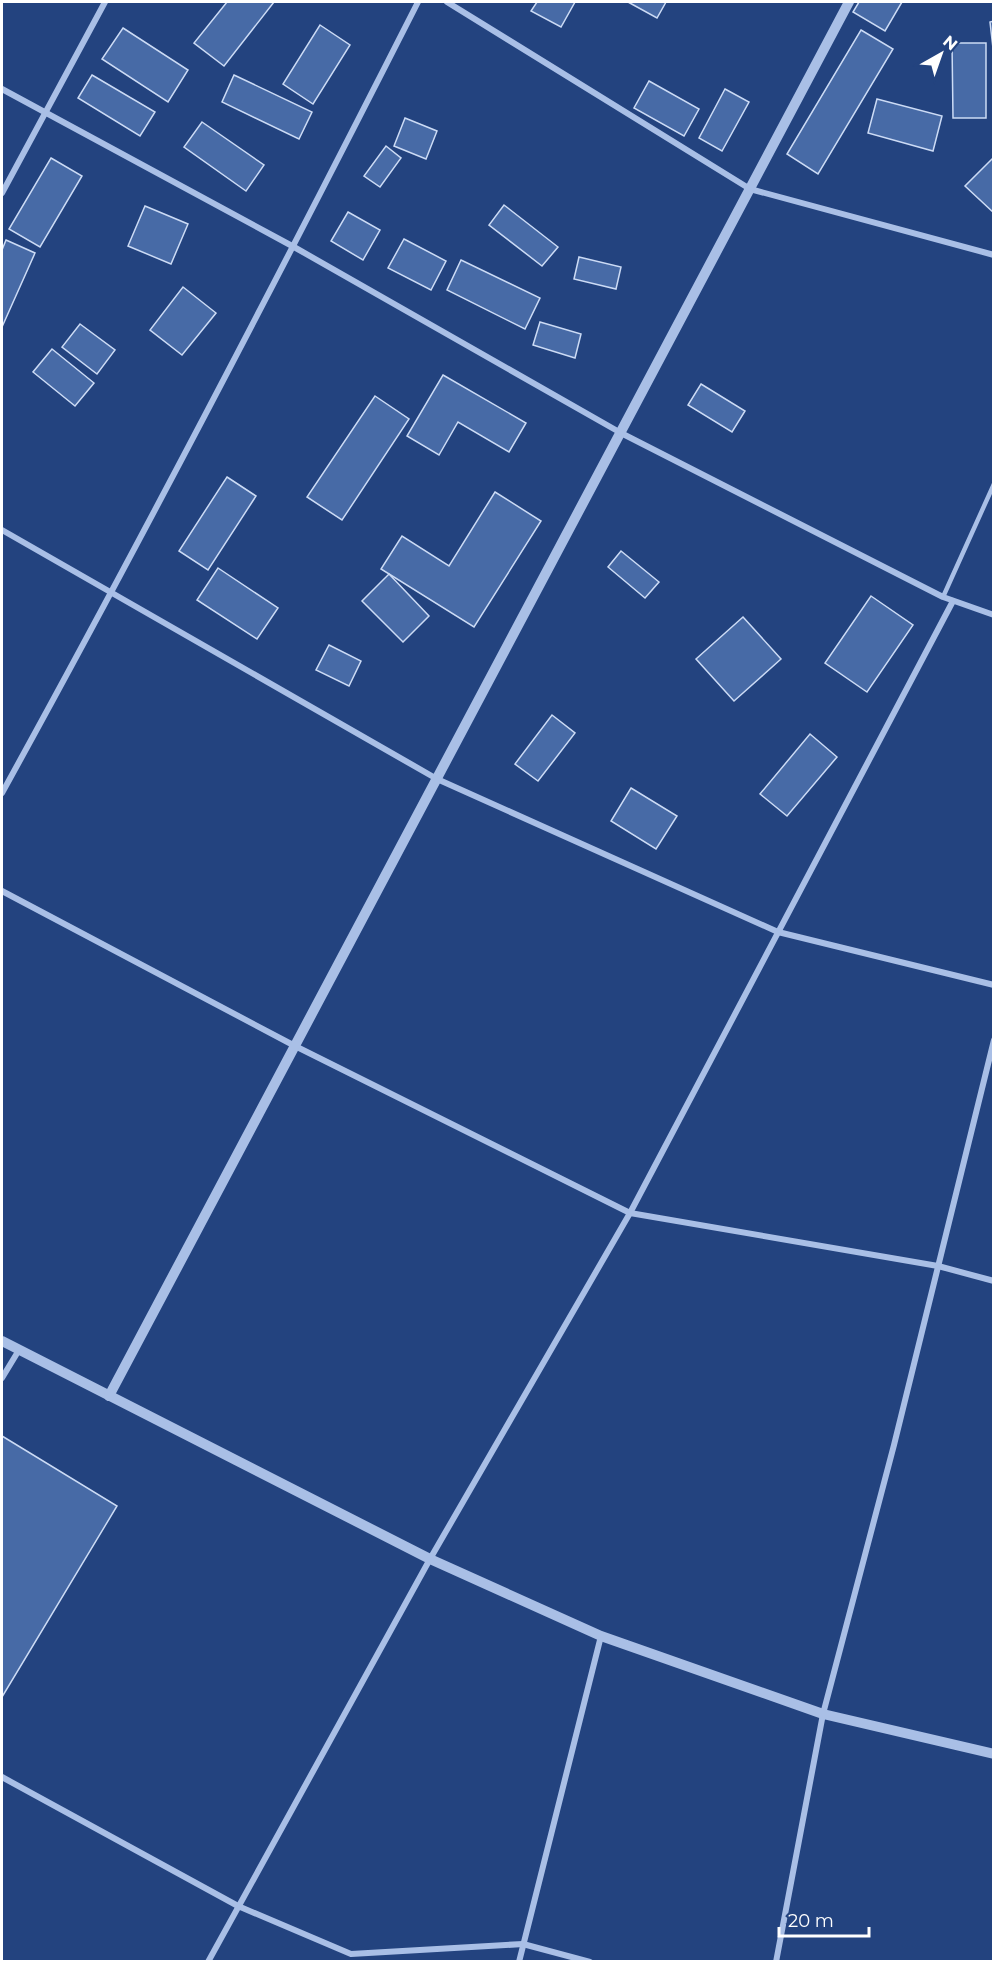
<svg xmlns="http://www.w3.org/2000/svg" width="995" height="1963" font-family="Montserrat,sans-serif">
  <rect width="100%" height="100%" fill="#23437f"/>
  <!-- building -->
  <g fill="#476aa6" stroke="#ccdbf5" stroke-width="1.5">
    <polygon points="227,2 274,2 224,66 194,43"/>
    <polygon points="537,2 575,2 561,27 531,11"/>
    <polygon points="628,2 666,2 657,18"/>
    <polygon points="859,2 902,2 885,31 853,12"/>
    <polygon points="994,21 994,57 990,22"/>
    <polygon points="320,25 350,45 313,104 283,84"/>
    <polygon points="123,28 188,70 168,102 102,59"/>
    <polygon points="861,30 893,49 818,174 787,154"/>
    <polygon points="952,43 986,43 986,118 953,118"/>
    <polygon points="92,75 155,112 140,136 78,98"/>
    <polygon points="234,75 312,112 299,139 222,102"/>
    <polygon points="649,81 699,109 684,136 634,108"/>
    <polygon points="725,89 749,102 722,151 699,138"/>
    <polygon points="877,99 942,116 933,151 868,133"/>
    <polygon points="405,118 437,131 426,159 394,146"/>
    <polygon points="202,122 264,165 246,191 184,147"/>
    <polygon points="386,146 401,158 380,187 364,176"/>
    <polygon points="994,157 994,213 965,186"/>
    <polygon points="51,158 82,176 40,247 9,229"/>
    <polygon points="504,205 558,247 542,266 489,225"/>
    <polygon points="145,206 188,224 171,264 128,246"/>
    <polygon points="348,212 380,230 363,260 331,241"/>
    <polygon points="404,239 446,261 431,290 388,268"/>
    <polygon points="6,240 35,253 2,327 2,250"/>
    <polygon points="579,257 621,267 616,289 574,279"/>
    <polygon points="461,260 540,298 525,329 447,290"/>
    <polygon points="183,287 216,313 182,355 150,330"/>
    <polygon points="540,322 581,334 575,358 533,345"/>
    <polygon points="80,324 115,350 97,374 62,347"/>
    <polygon points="52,349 94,383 75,406 33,372"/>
    <polygon points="443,375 526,423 509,452 458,422 439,455 407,436"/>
    <polygon points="701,384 745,411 732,432 688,405"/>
    <polygon points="375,396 409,419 342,520 307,497"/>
    <polygon points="227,477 256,496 208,570 179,551"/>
    <polygon points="495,492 541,521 474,627 381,569 402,536 449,566"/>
    <polygon points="621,551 659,582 645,598 608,567"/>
    <polygon points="218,568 278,608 257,639 197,600"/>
    <polygon points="389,574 429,616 403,642 362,601"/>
    <polygon points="871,596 913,625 867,692 825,663"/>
    <polygon points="743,617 781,659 734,701 696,659"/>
    <polygon points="329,645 361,661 349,686 316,670"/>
    <polygon points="552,715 575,733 538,781 515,764"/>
    <polygon points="810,734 837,757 787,816 760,794"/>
    <polygon points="631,788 677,816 656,849 611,821"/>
    <polygon points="2,1436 117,1506 2,1697"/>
  </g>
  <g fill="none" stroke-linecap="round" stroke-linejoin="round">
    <!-- service -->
    <polyline stroke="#a9bfe6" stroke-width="4.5" points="943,597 994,484"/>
    <!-- minor -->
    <g stroke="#a9bfe6" stroke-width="6">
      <polyline points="447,2 750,189 994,255"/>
      <polyline points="2,89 294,247 621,433 943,597 994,615"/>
      <polyline points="2,193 105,2"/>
      <polyline points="2,530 437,779 778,932 994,985"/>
      <path d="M2,793C146,532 283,268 418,2"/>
      <polyline points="2,891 295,1046 630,1213 938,1266 994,1281"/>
      <polyline points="2,1378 19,1350"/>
      <polyline points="2,1777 238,1906 351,1954 523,1944 590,1962"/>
      <polyline points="208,1962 430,1559 630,1213 953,601"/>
      <polyline points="519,1962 601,1636"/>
      <polyline points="776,1962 823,1714 894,1445 994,1040"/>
    </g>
    <!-- tertiary -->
    <g stroke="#a9bfe6" stroke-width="10">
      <polyline points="2,1341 430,1559 601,1636 823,1714 994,1754"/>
      <polyline points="109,1396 849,2"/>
    </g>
  </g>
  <!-- border -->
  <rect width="995" height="1963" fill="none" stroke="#ffffff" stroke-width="6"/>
  <!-- north arrow -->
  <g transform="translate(941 54) rotate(40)" stroke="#23437f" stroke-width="4.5" paint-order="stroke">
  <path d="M0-4.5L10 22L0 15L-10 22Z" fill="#ffffff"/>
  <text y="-9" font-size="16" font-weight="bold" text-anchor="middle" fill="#ffffff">N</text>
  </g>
  <!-- scale -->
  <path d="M779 1927v9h90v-9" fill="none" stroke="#ffffff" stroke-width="3"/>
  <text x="788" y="1927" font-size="18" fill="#ffffff" stroke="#23437f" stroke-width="4.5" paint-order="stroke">20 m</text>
</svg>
